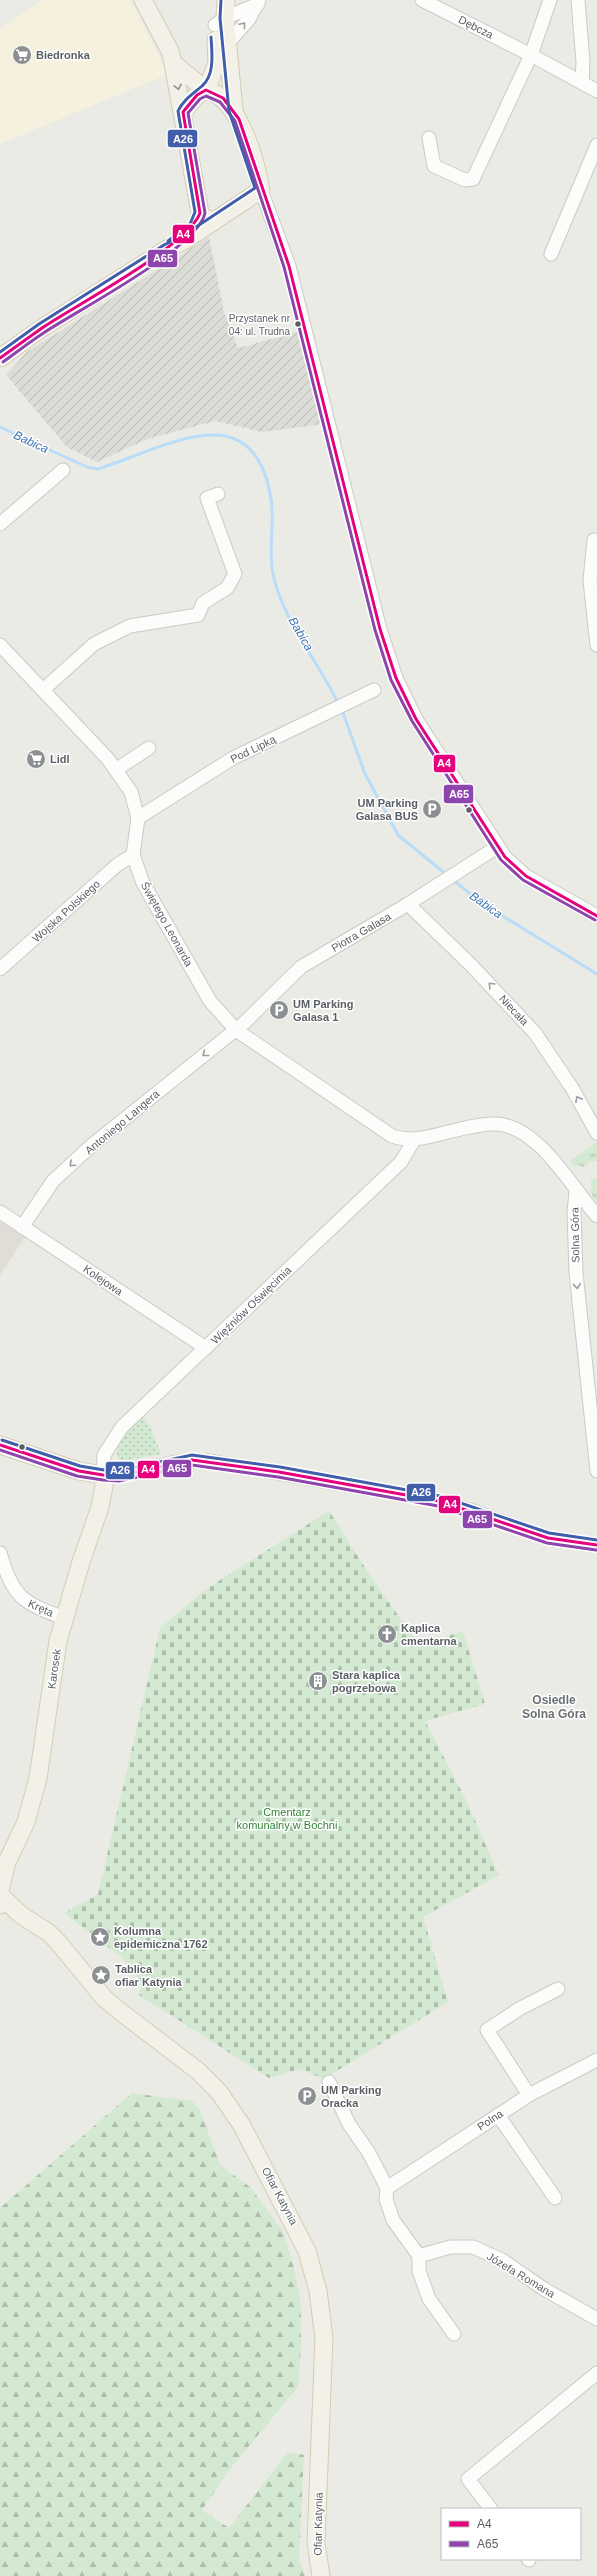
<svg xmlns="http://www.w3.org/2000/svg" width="597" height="2576" font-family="Helvetica,sans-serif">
  <defs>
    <pattern id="industrial-furrows" width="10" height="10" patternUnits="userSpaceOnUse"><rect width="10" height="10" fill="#dcdcd7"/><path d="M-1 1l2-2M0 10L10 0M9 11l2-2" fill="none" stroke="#b5b6b2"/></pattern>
    <pattern id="grass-tufts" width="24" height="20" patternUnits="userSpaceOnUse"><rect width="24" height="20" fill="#d3e9d1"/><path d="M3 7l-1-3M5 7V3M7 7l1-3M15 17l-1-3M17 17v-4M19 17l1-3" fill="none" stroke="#aec0ad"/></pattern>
    <pattern id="forest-firs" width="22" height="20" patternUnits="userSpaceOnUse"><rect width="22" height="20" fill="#d3e9d1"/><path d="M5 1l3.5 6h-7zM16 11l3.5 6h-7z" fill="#aec0ad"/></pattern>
    <pattern id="cemetery-stones" width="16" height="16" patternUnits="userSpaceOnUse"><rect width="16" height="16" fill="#d3e9d1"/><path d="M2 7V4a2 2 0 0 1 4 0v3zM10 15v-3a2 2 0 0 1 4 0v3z" fill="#aec0ad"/></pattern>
    <pattern id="park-dots" width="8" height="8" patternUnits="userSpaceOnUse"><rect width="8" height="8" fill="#d3e9d1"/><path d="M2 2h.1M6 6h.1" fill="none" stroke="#aec0ad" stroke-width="1.8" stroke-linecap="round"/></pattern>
  </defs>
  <rect width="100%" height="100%" fill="#ebebe6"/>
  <!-- commercial -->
  <polygon fill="#f6f1de" points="43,0 130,0 168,74 0,144 0,29"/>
  <!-- industrial -->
  <polygon fill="url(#industrial-furrows)" points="209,237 224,312 238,348 301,331 324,424 262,432 215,421 147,439 97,462 67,447 6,375 27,352"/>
  <!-- education -->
  <polygon fill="#dfddd5" points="0,1222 25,1237 0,1275"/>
  <!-- grass -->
  <g fill="url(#grass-tufts)">
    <polygon points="597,1142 597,1161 591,1161 583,1167 577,1165 575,1167 570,1161"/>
    <polygon points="591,1179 597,1179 597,1202 591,1194"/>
  </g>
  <!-- forest -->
  <polygon fill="url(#forest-firs)" points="132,2093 192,2101 200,2110 220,2165 250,2187 283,2231 294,2268 301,2305 301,2349 298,2387 230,2469 202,2510 229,2528 288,2452 304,2455 299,2559 305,2576 0,2576 0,2208"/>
  <!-- cemetery -->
  <polygon fill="url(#cemetery-stones)" points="329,1511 369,1574 419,1645 463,1631 485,1704 425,1721 465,1798 499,1875 423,1917 448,2002 324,2079 301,2069 269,2078 139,1995 141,1982 120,1956 64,1913 98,1894 160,1628 206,1589"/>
  <!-- park -->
  <path fill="url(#park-dots)" d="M143,1417L151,1428L161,1454L122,1461L118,1458C114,1440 130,1429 143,1417Z"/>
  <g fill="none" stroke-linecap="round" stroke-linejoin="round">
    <!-- stream -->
    <g stroke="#b9dcf8" stroke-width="3">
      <path d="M0,427L87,467L98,469C163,449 254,390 271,499C275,524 268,549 273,574C283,621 318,661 338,703"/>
      <polyline points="342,710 365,774 398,835 447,875"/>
      <polyline points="453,880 483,904 597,974"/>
    </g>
    <!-- minor casing -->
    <g stroke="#c9c9c8" stroke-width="15">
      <g id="minor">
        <polyline points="422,0 531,55 597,91"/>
        <polyline points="578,0 583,62 582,83"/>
        <polyline points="215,25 225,18 258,4"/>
        <polyline points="227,44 249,19 259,0"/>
        <polyline points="429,138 434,166 465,180 473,179 531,55 550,0"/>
        <polyline points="261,190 289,266 380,629 396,678 416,719 505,857 526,876 597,916"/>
        <polyline points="551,254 597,145"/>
        <polyline points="0,524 63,470"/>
        <polyline points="597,541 594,540 590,581 597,645"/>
        <path d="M0,645L108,759L131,792L138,818L133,855L143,883L210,1001L236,1030L392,1136C413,1143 431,1136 452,1131C466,1128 481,1123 497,1124C539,1127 570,1185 597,1216"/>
        <polyline points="43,690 94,644 130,626 198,615 203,603 227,588 235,574 207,498 218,494"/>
        <polyline points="117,769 149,748"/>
        <polyline points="138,818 233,758 374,690"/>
        <polyline points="408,904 471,965 535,1033 572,1088 597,1133"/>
        <polyline points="0,969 117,865 133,855"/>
        <polyline points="414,1140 401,1162 122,1427 104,1455 103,1475 118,1476 176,1462 209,1461 439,1501 473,1511 548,1538 597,1545"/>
        <polyline points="576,1191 574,1212 576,1273 597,1471"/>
        <polyline points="0,1212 206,1348"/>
        <polyline points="22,1227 53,1181 92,1145 244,1023 301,967 408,904 497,847"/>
        <path d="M0,1553C14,1598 21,1602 64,1618"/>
        <polyline points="329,2082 349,2124 369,2153 387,2188 386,2199 393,2220 419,2256 419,2271 429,2299 454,2334"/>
        <polyline points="529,2095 487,2030 519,2009 558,1989"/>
        <polyline points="498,2115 555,2198"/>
        <polyline points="387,2188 529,2095 597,2060"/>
        <polyline points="419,2256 450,2247 473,2247 502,2260 544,2289 597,2319"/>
        <polyline points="491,2509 468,2479 597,2373"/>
        <polyline points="528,2559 529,2560"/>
      </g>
    </g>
    <!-- major casing -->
    <g stroke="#d4ccb3" stroke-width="19">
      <g id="major">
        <polyline points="143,0 170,51 173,63 200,213 204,218 215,221"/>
        <polyline points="226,0 225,18 234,110"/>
        <polyline points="173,63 206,90"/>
        <polyline points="206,90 217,63 216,40"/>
        <path d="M0,358L42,328L167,249L187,239L261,190C256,161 239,97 206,90L197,95L183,112"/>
        <polyline points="0,1445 79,1471 103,1475 104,1486 100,1507 81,1562 58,1641 38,1778 26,1822 7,1862 0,1890 2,1899 0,1905"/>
        <polyline points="2,1897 21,1915 49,1933 58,1942 104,1998 117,2009 198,2071 219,2092 241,2124 307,2251 318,2291 324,2338 316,2543 321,2576"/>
      </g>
    </g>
    <!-- minor -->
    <use href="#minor" stroke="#fcfcfb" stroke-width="13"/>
    <!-- major -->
    <use href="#major" stroke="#f3f1e7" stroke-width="17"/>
    <!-- bus-1 casing -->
    <g stroke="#fff" stroke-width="6">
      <g id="bus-1">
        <path d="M0,358C14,348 28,338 42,328C76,305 188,246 200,213L183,112L197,95L206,90L223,98L239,119L289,266L380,629L396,678L416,719L505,857L526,876L597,916"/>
        <polyline points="0,1445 79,1471 103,1475 118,1476 192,1460 279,1472 439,1501 548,1538 597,1545"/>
      </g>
    </g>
    <!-- bus-2 casing -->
    <g stroke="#fff" stroke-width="6">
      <g id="bus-2">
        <path d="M3,362C17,352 31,341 45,332C78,310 198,248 205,213L188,113L200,99L206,96L220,102L235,121L284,267L375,630L391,680L412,721L501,860L523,880L595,920"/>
        <polyline points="0,1450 77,1476 103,1480 119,1481 192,1465 278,1477 438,1506 547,1543 596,1550"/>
      </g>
    </g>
    <!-- bus-3 casing -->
    <g stroke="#fff" stroke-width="6">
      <g id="bus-3">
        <path d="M168,241L190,224L195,212L178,111C183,100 193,94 202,86C215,75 212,53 211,37"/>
        <polyline points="0,352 39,324 164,245 184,235 255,188 229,111 220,18 221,0"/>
        <polyline points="2,1440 80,1466 104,1470 118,1471 192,1455 280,1467 440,1496 549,1533 597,1540"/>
      </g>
    </g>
    <!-- bus-1 -->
    <use href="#bus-1" stroke="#e5007d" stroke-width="3"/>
    <!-- bus-2 -->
    <use href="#bus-2" stroke="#8e44ad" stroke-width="3"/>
    <!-- bus-3 -->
    <use href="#bus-3" stroke="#415eaa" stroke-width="3"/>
  </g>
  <!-- one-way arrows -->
  <defs><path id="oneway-chevron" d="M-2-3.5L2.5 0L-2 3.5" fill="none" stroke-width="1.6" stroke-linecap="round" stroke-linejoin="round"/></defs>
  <g stroke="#9b9ea0">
    <use href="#oneway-chevron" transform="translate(243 25) rotate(-50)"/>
    <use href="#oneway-chevron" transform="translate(491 985) rotate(-134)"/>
    <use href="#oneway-chevron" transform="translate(205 1054) rotate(142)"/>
    <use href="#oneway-chevron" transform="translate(578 1099) rotate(-119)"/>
    <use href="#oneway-chevron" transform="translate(72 1164) rotate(137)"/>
    <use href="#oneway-chevron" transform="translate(577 1286) rotate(84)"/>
  </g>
  <use stroke="#909292" href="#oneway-chevron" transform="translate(178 87) rotate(78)"/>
  <!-- icons -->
  <defs>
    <g id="supermarket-disc" transform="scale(1)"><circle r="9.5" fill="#8d9092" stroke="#fff"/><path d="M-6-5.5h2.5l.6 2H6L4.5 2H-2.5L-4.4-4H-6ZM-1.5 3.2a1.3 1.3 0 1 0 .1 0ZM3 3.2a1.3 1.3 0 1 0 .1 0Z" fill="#fff"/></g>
    <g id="parking-disc" transform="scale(1)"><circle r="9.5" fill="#8d9092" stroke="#fff"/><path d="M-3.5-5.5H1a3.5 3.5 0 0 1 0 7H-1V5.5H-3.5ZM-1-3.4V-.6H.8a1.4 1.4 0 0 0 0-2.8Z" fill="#fff"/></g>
    <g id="church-disc" transform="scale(1)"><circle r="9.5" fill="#8d9092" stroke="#fff"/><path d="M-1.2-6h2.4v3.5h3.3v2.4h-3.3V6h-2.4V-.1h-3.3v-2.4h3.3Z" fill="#fff"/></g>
    <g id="building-disc" transform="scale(1)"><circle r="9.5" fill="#8d9092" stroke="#fff"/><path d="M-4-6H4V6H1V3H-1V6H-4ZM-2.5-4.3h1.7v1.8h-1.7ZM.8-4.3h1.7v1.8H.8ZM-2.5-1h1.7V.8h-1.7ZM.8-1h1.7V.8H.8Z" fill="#fff"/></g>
    <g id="sight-disc" transform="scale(1)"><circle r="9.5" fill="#8d9092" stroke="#fff"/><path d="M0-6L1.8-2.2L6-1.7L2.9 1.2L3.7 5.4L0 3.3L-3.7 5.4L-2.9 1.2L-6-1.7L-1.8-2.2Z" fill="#fff"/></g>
  </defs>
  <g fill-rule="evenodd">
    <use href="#supermarket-disc" x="22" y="55"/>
    <use href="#supermarket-disc" x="36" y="759"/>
    <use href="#parking-disc" x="432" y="809"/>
    <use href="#parking-disc" x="279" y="1010"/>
    <use href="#church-disc" x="387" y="1634"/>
    <use href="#building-disc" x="318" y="1681"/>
    <use href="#sight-disc" x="100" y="1937"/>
    <use href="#sight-disc" x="101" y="1975"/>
    <use href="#parking-disc" x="307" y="2096"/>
  </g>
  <!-- markers -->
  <g fill="#5b5f64" stroke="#fff" stroke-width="1.5">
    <circle cx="298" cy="324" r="3.5"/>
    <circle cx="469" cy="810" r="3.5"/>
    <circle cx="22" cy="1447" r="3.5"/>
  </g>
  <g text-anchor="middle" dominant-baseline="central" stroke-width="3" stroke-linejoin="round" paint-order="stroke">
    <!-- bus labels -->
    <g font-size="10" fill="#5b5f64" stroke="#fff" text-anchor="end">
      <text x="290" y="318">Przystanek nr<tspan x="290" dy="13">04: ul. Trudna</tspan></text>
    </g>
    <!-- street labels -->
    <g font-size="11" fill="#5b5f64" stroke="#fff">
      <text transform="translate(476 27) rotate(27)">Dębcza</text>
      <text transform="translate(253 749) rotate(-26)">Pod Lipką</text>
      <text transform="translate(66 911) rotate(-42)">Wojska Polskiego</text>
      <text transform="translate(167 924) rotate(61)">Świętego Leonarda</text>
      <text transform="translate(361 932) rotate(-30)">Piotra Galasa</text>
      <text transform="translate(514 1010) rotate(47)">Niecała</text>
      <text transform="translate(122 1122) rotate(-40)">Antoniego Langera</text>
      <text transform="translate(575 1235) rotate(-91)">Solna Góra</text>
      <text transform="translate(103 1280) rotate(34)">Kolejowa</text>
      <text transform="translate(251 1305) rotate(-44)">Więźniów Oświęcimia</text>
      <text transform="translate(41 1608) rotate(24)">Kręta</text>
      <text transform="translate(54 1669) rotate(-82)">Karosek</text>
      <text transform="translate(490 2120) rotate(-33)">Polna</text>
      <text transform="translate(280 2196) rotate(62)">Ofiar Katynia</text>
      <text transform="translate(521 2275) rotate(31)">Józefa Romana</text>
      <text transform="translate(318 2524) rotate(-89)">Ofiar Katynia</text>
    </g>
    <!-- poi labels -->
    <g font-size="11" font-weight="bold" fill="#5b5f64" stroke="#fff" text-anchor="start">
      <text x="36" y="55">Biedronka</text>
      <text x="50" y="759">Lidl</text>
      <text x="418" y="803" text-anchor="end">UM Parking<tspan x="418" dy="13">Galasa BUS</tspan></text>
      <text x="293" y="1004">UM Parking<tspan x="293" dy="13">Galasa 1</tspan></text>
      <text x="401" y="1628">Kaplica<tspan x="401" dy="13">cmentarna</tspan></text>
      <text x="332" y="1675">Stara kaplica<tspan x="332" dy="13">pogrzebowa</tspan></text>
      <text x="114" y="1931">Kolumna<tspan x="114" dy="13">epidemiczna 1762</tspan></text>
      <text x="115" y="1969">Tablica<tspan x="115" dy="13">ofiar Katynia</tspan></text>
      <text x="321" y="2090">UM Parking<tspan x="321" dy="13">Oracka</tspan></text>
    </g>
    <!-- park labels -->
    <g font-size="11" fill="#328437" stroke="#fff">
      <text x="287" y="1812">Cmentarz<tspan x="287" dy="13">komunalny w Bochni</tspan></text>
    </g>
    <!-- water labels -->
    <g font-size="12" font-style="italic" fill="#3d76b4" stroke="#fff">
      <text transform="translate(31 442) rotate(25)">Babica</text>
      <text transform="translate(301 634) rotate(60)">Babica</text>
      <text transform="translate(486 905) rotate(35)">Babica</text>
    </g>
    <!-- neighbourhood labels -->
    <g font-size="12" font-weight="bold" fill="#6c7176" stroke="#fff">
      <text x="554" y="1700">Osiedle<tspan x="554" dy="14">Solna Góra</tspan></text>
    </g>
  </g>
  <g stroke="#fff" stroke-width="1.5">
    <rect x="167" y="129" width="31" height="19" rx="4" fill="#415eaa"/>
    <rect x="172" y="224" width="23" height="20" rx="4" fill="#e5007d"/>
    <rect x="147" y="249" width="31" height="19" rx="4" fill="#8e44ad"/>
    <rect x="433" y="754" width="23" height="19" rx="4" fill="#e5007d"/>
    <rect x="443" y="784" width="31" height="20" rx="4" fill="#8e44ad"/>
    <rect x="162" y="1459" width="30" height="19" rx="4" fill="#8e44ad"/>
    <rect x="137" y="1460" width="23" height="19" rx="4" fill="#e5007d"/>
    <rect x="105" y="1461" width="30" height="19" rx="4" fill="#415eaa"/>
    <rect x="406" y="1483" width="30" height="19" rx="4" fill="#415eaa"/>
    <rect x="438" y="1495" width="23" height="19" rx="4" fill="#e5007d"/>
    <rect x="462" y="1510" width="31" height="19" rx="4" fill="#8e44ad"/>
  </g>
  <g font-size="11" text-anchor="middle" font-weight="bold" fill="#fff">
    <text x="183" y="143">A26</text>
    <text x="183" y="238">A4</text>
    <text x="163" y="262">A65</text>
    <text x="444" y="767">A4</text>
    <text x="459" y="798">A65</text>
    <text x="177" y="1472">A65</text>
    <text x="148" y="1473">A4</text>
    <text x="120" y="1474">A26</text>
    <text x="421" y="1496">A26</text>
    <text x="450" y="1508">A4</text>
    <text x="477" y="1523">A65</text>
  </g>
  <!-- legend -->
  <rect x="441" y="2508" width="140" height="52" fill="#ffffff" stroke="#bdbfc1"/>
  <rect x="449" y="2521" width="20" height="6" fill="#e5007d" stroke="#bdbfc1"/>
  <text x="477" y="2528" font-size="12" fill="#5b5f64">A4</text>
  <rect x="449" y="2541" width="20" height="6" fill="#8e44ad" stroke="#bdbfc1"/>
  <text x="477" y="2548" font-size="12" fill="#5b5f64">A65</text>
</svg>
